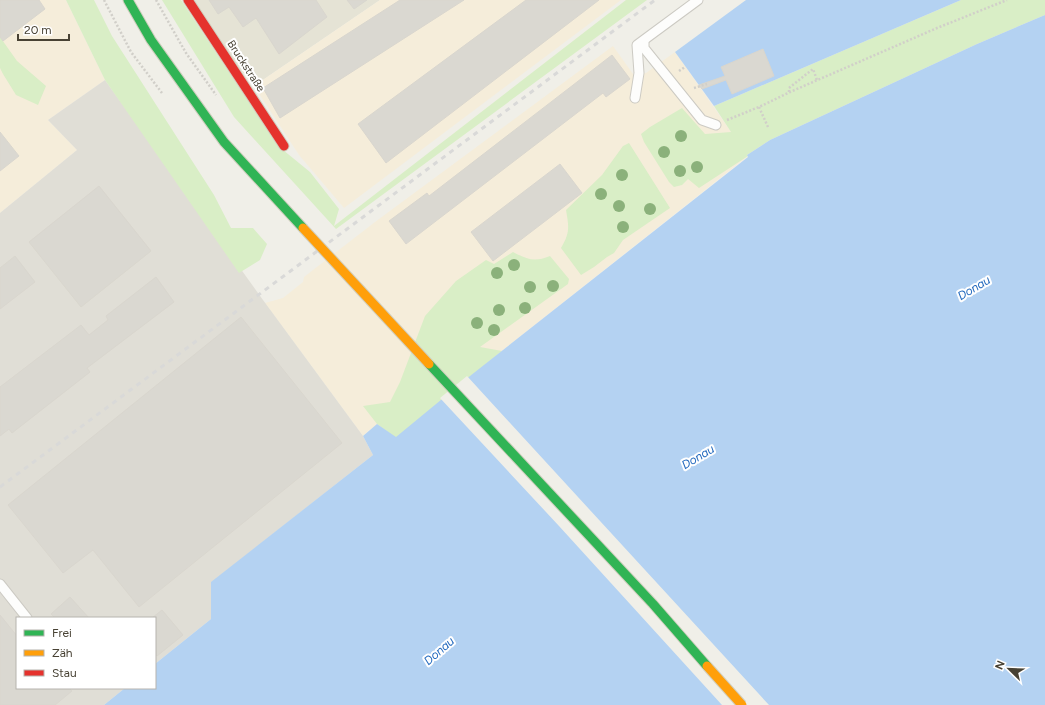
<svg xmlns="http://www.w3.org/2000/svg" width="1045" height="705" font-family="Figtree,sans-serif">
  <rect width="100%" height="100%" fill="#f0efe8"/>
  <!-- residential -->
  <polygon fill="#e5e3d5" points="183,0 380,0 254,86"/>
  <!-- commercial -->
  <g fill="#f5edda">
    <polygon points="0,0 66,0 105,80 48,120 77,150 0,213"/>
    <polygon points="380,0 621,0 344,208 299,155 254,86"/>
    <polygon points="613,46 633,74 646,73 675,52 748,156 470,376 396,438 369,430 363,436 265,303 283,298 303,282 304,277 375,222"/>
  </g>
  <!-- industrial -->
  <polygon fill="#e0ded6" points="105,80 263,300 363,436 373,455 212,582 211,619 155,664 155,618 17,618 17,688 125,688 104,705 0,705 0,213 77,150 48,120"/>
  <!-- green -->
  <g fill="#d9eec6">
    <polygon points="66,0 94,0 112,36 214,195 231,228 253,228 267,244 260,260 239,273 105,80"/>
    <polygon points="162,0 181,0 277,145 310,172 339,209 334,226 626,0 647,0 336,229 234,117"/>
    <polygon points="961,0 1045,0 1045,15 977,44 770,140 747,155 748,156 699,188 688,179 682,185 674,187 669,182 644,142 641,134 650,127 682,108 705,134 731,132 714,106"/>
    <polygon points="0,37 17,61 46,86 38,105 16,95 3,74 0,68"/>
    <path d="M629,143L670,208L623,240L614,253L607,257L594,267L581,275L561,248C570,233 569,227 566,210L602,175L623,146Z"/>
    <path d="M513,252C528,260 535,262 550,256L569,279L568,284L480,347L502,351L396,438L377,424L363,406L390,402L400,382L425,316L456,281L486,260L494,264Z"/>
  </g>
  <!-- water -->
  <g fill="#b4d2f2">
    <polygon points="746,0 961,0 714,106 675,52"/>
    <polygon points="1045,15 1045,705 104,705 125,688 155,688 155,664 211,619 211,582 373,455 363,436 377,424 396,437 470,376 748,157 747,155 770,140 977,44"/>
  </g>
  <!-- pier -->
  <polygon fill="#f0efe8" points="467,376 589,509 769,705 722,705 559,526 440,398"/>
  <!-- building -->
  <g fill="#dad8d1" stroke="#d9d6ce">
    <polygon points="1,0 39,0 45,9 3,41 0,37 0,1"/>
    <polygon points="209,0 316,0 327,17 279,54 256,18 243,27 229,7 218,14"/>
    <polygon points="347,0 367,0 354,9"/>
    <polygon points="400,0 464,0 280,118 263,88"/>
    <polygon points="526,0 599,0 386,163 358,124"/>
    <polygon points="763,49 774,76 732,94 726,80 702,89 699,85 725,76 721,67"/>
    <polygon points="612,55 630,79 606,97 603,93 406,244 389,221 427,193 429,196"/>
    <polygon points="0,132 19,156 0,171"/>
    <polygon points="560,164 582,193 493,261 471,232"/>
    <polygon points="99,186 151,251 81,307 29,242"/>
    <polygon points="15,256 35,282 0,309 0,268"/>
    <polygon points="156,277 174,302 87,368 90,372 12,433 9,429 0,436 0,387 81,325 89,335 108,320 106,316"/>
    <polygon points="241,317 342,443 139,607 93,550 63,573 8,505"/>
    <polygon points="70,597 89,618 55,618 51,614"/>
    <polygon points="162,610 183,635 157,656 155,654 155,618 152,618"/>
    <polygon points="0,615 17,636 17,688 69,688 72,691 55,705 0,705"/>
  </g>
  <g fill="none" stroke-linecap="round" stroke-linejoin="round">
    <!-- lane casing -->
    <g stroke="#cccac3" stroke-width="11">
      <g id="lane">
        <polyline points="644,41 644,48 702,120 716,125"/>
        <polyline points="635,98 639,73 637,45 698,0"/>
        <polyline points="0,584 27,618"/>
      </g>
    </g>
    <!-- fast casing -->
    <g stroke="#d0cebe" stroke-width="11">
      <polyline id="fast" points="128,0 151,40 224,142 303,228"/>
    </g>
    <!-- jam casing -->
    <g stroke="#d0cebe" stroke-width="11">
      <polyline id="jam" points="188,0 284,146"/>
    </g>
    <!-- path -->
    <g stroke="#d1cfc9" stroke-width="2.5" stroke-dasharray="2 2" stroke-linecap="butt">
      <polyline points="104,0 131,52 162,93"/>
      <polyline points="156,0 186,53 216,95"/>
      <polyline points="679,71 685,67"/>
      <polyline points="694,88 707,84"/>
      <polyline points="789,92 789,88 813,69 817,80"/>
      <polyline points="759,107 768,127"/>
      <polyline points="727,120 759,107 790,92 937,28 1007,0"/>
    </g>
    <!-- lane -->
    <use href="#lane" stroke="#fdfdfc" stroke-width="9"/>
    <!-- fast -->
    <use href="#fast" stroke="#30b455" stroke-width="9"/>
    <!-- jam -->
    <use href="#jam" stroke="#e5322d" stroke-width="9"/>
    <!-- rail -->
    <polyline stroke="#d9d9d8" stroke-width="3" stroke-dasharray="5 5" stroke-linecap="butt" points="0,487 655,0"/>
    <!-- fast-bridge casing -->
    <g stroke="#d0cebe" stroke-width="11" stroke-linecap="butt">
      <polyline id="fast-bridge" points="429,364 653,604 707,666"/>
    </g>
    <!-- slow-bridge casing -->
    <g stroke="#d0cebe" stroke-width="11" stroke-linecap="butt">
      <g id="slow-bridge">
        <polyline points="303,228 429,364"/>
        <polyline points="707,666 742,705"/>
      </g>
    </g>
    <!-- fast-bridge -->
    <use href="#fast-bridge" stroke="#30b455" stroke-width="9"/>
    <!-- slow-bridge -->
    <use href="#slow-bridge" stroke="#ff9f0a" stroke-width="9"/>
  </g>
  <!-- trees -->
  <g fill="#8bb17b">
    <circle cx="681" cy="136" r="6"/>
    <circle cx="664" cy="152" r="6"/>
    <circle cx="697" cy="167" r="6"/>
    <circle cx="680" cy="171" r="6"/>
    <circle cx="622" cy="175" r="6"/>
    <circle cx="601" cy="194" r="6"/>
    <circle cx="619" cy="206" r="6"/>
    <circle cx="650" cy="209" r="6"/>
    <circle cx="623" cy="227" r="6"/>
    <circle cx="514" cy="265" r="6"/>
    <circle cx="497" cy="273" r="6"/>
    <circle cx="553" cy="286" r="6"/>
    <circle cx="530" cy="287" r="6"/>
    <circle cx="525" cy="308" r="6"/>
    <circle cx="499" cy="310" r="6"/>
    <circle cx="477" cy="323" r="6"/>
    <circle cx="494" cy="330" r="6"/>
  </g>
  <g text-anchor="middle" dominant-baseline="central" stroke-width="4" stroke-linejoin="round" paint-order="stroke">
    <!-- street labels -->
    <g font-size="11" fill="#484234" stroke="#fff">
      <text transform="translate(246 66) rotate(57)">Bruckstraße</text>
    </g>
    <!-- water labels -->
    <g font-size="12" font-style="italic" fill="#2269be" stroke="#fff">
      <text transform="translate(974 288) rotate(-31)">Donau</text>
      <text transform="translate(698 457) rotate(-31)">Donau</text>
      <text transform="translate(439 651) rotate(-41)">Donau</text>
    </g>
  </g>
  <!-- legend -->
  <rect x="16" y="617" width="140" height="72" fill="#ffffff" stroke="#b6b3ae"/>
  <rect x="24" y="630" width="20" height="6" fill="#30b455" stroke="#b6b3ae"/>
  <text x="52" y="637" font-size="12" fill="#484234">Frei</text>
  <rect x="24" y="650" width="20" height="6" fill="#ff9f0a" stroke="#b6b3ae"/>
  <text x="52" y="657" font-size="12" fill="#484234">Zäh</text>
  <rect x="24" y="670" width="20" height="6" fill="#e5322d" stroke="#b6b3ae"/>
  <text x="52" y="677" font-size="12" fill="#484234">Stau</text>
  <!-- north arrow -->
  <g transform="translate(1009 669) rotate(293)" stroke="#ffffff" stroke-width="3" paint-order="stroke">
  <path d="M0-3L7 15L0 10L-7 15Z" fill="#484234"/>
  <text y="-6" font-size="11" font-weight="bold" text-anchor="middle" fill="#484234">N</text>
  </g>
  <!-- scale -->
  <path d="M18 34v6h51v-6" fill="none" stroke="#484234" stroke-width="2"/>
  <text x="24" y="34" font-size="12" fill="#484234" stroke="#ffffff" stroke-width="3" paint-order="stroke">20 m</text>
</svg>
